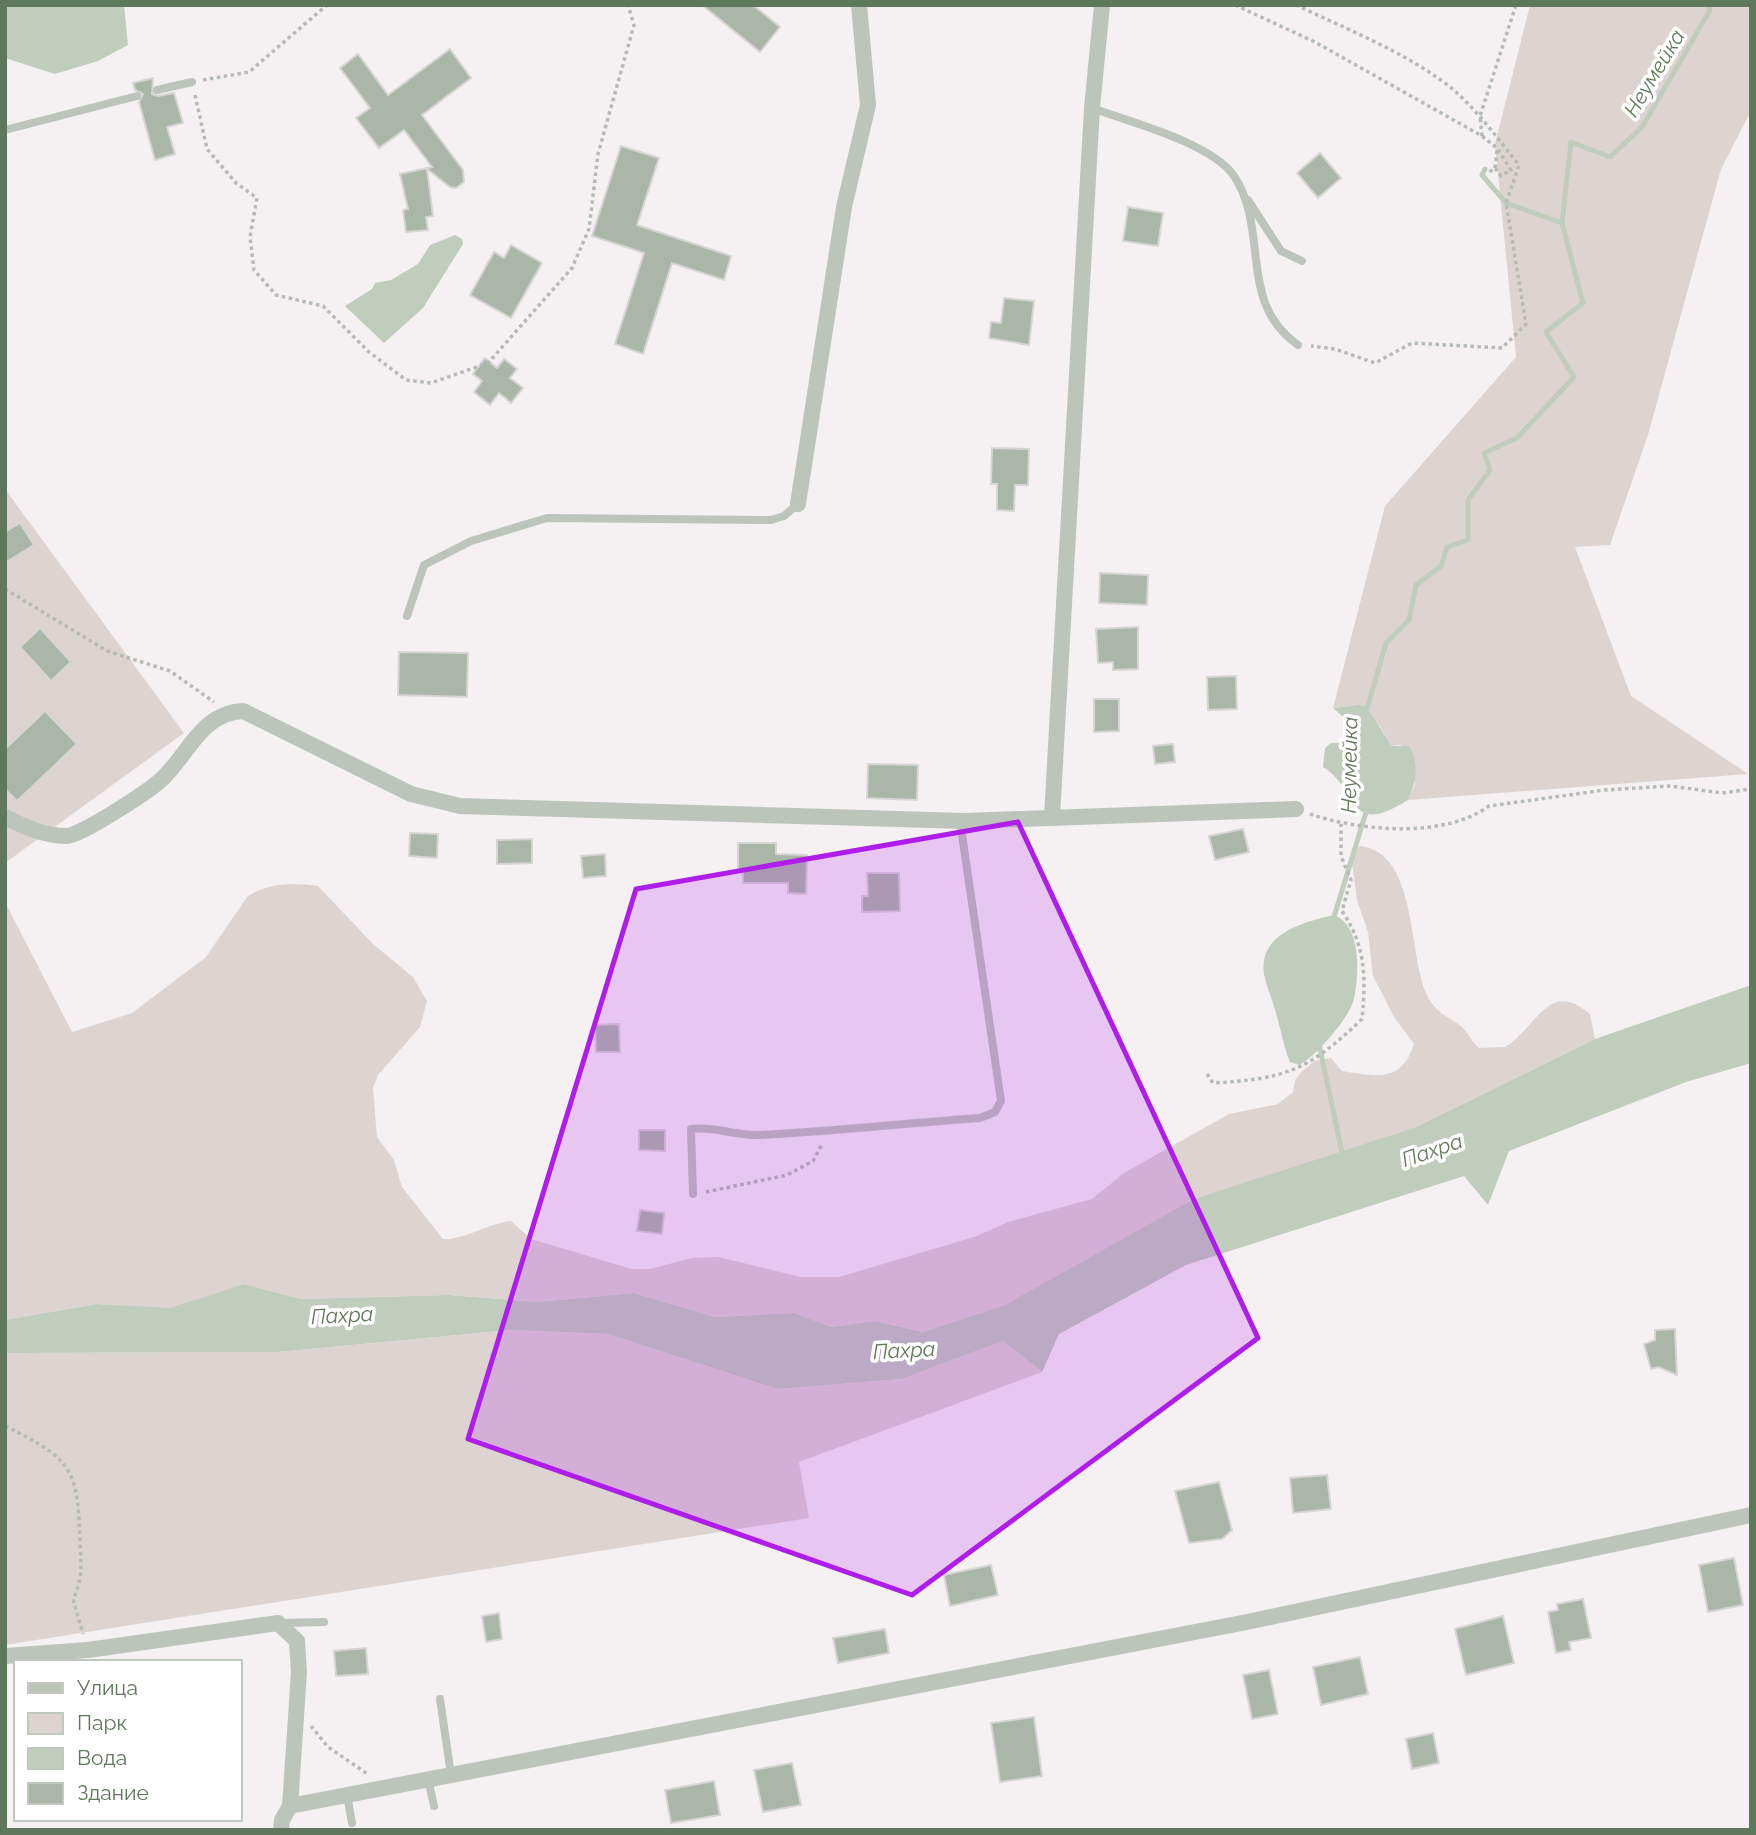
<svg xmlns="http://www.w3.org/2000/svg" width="1756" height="1835" font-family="Raleway,sans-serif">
  <rect width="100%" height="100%" fill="#f5f1f3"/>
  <!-- green -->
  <g fill="#ddd4d2">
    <polygon points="1530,5 1751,5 1751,111 1721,169 1648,435 1610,545 1575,547 1631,696 1748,774 1408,800 1415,784 1401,745 1392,746 1380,726 1358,705 1333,708 1385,506 1516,357 1495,144"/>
    <polygon points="5,489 184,733 5,863"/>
    <path d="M1360,846C1418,852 1408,956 1427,995C1437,1015 1447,1015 1462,1027C1468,1033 1472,1042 1479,1048L1505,1047C1538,1027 1548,978 1590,1014L1595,1039L1414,1128L1088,1261L1005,1305L923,1332L875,1321L832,1327L794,1313L715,1317L634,1293L537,1302L449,1295L301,1299L244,1284L170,1309L96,1304L5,1320V902L72,1032L132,1013L206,957L247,897C266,883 294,882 318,886L373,944L413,977L427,1001L420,1027L378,1075L373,1088L377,1137L394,1160L402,1187L443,1239C462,1241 489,1223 511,1221L531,1239L632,1269H650L692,1258L718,1257L801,1277H839L977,1236L1008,1222L1092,1199L1124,1173L1229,1114L1278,1104L1293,1092L1295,1081L1301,1072L1315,1061L1331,1058L1342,1071C1375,1076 1401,1084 1414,1044L1394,1017L1373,976L1368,932L1357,900L1351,855Z"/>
    <polygon points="510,1330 608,1334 777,1389 902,1379 1003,1341 1042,1372 799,1462 809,1518 5,1645 5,1353 278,1352"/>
  </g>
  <!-- water -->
  <g fill="#c0ccbc">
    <polygon points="5,5 124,5 128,45 98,61 55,74 5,58"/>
    <polygon points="455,235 462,239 463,244 423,308 384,343 345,306 372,289 375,283 391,280 418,264 430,245"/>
    <path d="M1358,705L1366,706L1392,746H1409C1420,763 1416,782 1408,800C1346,839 1360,789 1323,767L1325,748L1331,743L1347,742L1355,726L1351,718L1342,716L1333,708Z"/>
    <path d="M1334,915C1362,926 1359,974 1354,999C1350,1017 1315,1058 1299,1065L1290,1062C1284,1048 1280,1026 1275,1010C1272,998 1266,986 1264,974C1258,934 1303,922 1334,915Z"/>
    <polygon points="1751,985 1751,1063 1686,1082 1509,1151 1488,1205 1464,1176 1186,1265 1059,1334 1042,1372 1003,1341 902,1379 777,1389 608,1334 510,1330 278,1352 5,1353 5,1320 96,1304 170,1308 244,1284 301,1299 449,1295 537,1302 634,1293 715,1317 794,1313 832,1327 875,1321 923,1332 1005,1305 1194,1199 1414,1128 1595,1039"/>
  </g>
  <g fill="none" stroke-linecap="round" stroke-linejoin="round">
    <!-- stream -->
    <g stroke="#c0ccbc" stroke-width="5">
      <polyline points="1485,169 1482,175 1506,203 1562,223"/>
      <polyline points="1366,712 1386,643 1409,620 1416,585 1441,566 1447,547 1468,540 1468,500 1490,470 1484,453 1517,438 1574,377 1546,332 1583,303 1562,223 1571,142 1610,157 1642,127 1710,10 1708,5"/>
      <polyline points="1333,920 1367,809"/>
      <polyline points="1319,1044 1343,1157"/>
    </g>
  </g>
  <!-- building -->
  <g fill="#aab7a8" stroke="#d7d4d5" stroke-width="2">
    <polygon points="702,5 753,5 780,27 760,52"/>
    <polygon points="450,49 471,78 422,115 463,170 464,182 456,188 450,187 427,169 433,216 426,217 428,230 406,232 403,210 408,209 400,174 432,167 404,130 379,148 356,118 370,108 340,68 358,54 388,95"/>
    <polygon points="153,78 152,94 158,96 174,93 183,123 167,127 175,154 155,160 139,102 143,94 135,90 133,83"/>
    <polygon points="621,146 659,158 637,225 731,256 724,280 672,263 643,354 615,344 644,253 592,236"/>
    <polygon points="1320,153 1341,178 1318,198 1297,173"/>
    <polygon points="1128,207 1163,213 1158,246 1123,241"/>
    <polygon points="511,245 542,263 511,318 470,295 494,252 504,258"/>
    <polygon points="1004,298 1034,301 1029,345 989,338 991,322 1001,323"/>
    <polygon points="485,358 497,368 504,359 517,369 510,378 523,388 511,403 499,393 490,405 474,392 482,381 473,374"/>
    <polygon points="992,448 1029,449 1028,485 1015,485 1014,511 997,510 997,484 991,484"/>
    <polygon points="20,523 34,545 5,563 5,532"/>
    <polygon points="1100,573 1148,575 1147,605 1099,603"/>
    <polygon points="1138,627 1138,669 1113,670 1113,662 1098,663 1096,629"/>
    <polygon points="40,628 71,662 51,681 20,647"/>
    <polygon points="399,652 468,653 467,697 398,695"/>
    <polygon points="1236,676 1237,709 1208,710 1207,677"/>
    <polygon points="1094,699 1119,699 1119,731 1094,732"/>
    <polygon points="45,711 77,744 17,801 5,789 5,749"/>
    <polygon points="1173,744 1175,762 1155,764 1153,746"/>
    <polygon points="868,764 918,765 917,800 867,798"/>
    <polygon points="1243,829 1249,852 1215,860 1209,836"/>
    <polygon points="410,833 438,834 437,858 409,856"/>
    <polygon points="532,839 532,863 497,864 497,840"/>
    <polygon points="738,843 776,843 776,854 807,855 806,894 788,893 788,883 743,883 743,871 738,871"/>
    <polygon points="605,854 606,876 583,878 581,856"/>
    <polygon points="867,873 899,873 900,911 862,912 862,896 868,896"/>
    <polygon points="619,1024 620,1052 596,1052 595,1025"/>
    <polygon points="639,1130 665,1130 665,1151 639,1150"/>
    <polygon points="640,1210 664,1213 662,1234 637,1231"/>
    <polygon points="1675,1329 1677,1375 1658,1367 1651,1369 1644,1344 1655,1340 1655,1330"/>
    <polygon points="1327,1475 1331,1509 1293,1513 1290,1478"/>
    <polygon points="1219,1482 1232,1530 1222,1539 1189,1543 1175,1491"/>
    <polygon points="1734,1558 1743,1605 1708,1612 1699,1565"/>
    <polygon points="991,1565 998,1595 950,1606 944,1575"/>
    <polygon points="1583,1599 1591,1638 1569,1642 1571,1650 1556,1653 1548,1612 1558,1610 1557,1604"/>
    <polygon points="499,1613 502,1639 486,1642 482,1616"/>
    <polygon points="1503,1616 1514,1663 1466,1675 1455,1629"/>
    <polygon points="885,1629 889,1653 838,1663 833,1638"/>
    <polygon points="366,1648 368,1674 336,1676 334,1651"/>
    <polygon points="1360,1657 1368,1694 1321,1705 1313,1667"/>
    <polygon points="1269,1670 1278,1714 1252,1719 1243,1675"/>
    <polygon points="1034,1717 1042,1776 1000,1782 991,1723"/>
    <polygon points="1433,1733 1439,1763 1412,1769 1406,1739"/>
    <polygon points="792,1763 801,1805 763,1812 754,1770"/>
    <polygon points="714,1781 720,1815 671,1823 665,1790"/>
  </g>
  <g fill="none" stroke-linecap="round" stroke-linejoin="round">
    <!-- path -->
    <g stroke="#b4bbb3" stroke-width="3.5" stroke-dasharray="3.5 3.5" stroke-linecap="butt">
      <polyline points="1235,5 1315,42 1482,136 1497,148 1511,170 1501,176 1495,168 1491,171 1485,169"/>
      <path d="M1296,5C1346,29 1413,55 1456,92C1480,114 1499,140 1519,165L1506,203L1526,324L1502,348L1412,343L1375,363L1335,349L1311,346"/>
      <polyline points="203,80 249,72 327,5"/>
      <polyline points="195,95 207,149 236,183 257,198 250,237 254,270 276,295 323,306 369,352 406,380 431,383 488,363 572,268 589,229 598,154 634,25 628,5"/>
      <polyline points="1482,136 1480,116 1516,5"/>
      <polyline points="1495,168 1497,150"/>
      <polyline points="5,589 107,651 170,671 214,702"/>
      <path d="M1310,814C1360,831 1444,839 1489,806L1605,790L1670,786L1722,793L1751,789"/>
      <path d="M1207,1074L1213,1083C1286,1079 1309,1070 1362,1019C1366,977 1366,947 1342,911L1351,880L1341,856V824"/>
      <polyline points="706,1192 787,1175 813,1161 822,1144"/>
      <path d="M5,1426C72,1459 78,1468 80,1542C81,1564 83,1580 73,1599L83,1634"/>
      <polyline points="311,1726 328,1747 369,1775"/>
    </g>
    <!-- service -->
    <g stroke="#bcc4bb" stroke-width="8">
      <polyline points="157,90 192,82"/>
      <path d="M1092,108C1130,122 1212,143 1234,176C1270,230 1237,303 1298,345"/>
      <polyline points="5,130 137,96"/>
      <polyline points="1248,200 1281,251 1302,261"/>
      <polyline points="407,616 424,565 471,541 547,518 771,520 784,516 798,504"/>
      <path d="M693,1194L691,1129C715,1126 736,1136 760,1135C834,1131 907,1123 980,1118L995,1112L1001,1101L960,821"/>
      <polyline points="281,1623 324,1622"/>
      <polyline points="440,1699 451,1775"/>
      <polyline points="428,1779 434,1806"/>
      <polyline points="347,1795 352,1823"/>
    </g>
    <!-- minor -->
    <g stroke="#bcc4bb" stroke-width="16">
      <polyline points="798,504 844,207 868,105 859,5"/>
      <path d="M5,817C25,827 44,836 67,836C80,836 153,789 164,777C190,751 202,713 243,711L411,794L460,806L965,821L1296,809"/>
      <polyline points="1052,817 1092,108 1102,5"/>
      <polyline points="5,1656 88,1650 278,1623 297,1641 299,1672 290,1806 282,1820 281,1830"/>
      <polyline points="290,1806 1247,1622 1751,1515"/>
    </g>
  </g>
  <!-- marked area -->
  <path fill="#ae1dea" fill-opacity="0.2" stroke="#ae1dea" stroke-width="5" stroke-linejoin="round" d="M1018,822L1258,1338L912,1595L468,1439L636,889Z"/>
  <g text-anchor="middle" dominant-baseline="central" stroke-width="7" stroke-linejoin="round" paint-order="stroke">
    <!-- water labels -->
    <g font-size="21" font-style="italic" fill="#627a5a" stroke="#fff">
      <text transform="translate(1654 73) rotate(-59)">Неумейка</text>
      <text transform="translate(1349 765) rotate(-89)">Неумейка</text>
      <text transform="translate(1432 1150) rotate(-19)">Пахра</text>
      <text transform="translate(342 1315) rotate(-3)">Пахра</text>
      <text transform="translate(904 1350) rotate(-3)">Пахра</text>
    </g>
  </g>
  <!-- border -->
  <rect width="1756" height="1835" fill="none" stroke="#5e785b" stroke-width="14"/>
  <!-- legend -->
  <rect x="14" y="1660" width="228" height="161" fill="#ffffff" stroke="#bfc9bd" stroke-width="2"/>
  <rect x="28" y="1683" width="35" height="10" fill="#bcc4bb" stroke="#bfc9bd" stroke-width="2"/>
  <text x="77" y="1695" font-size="21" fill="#5e785b">Улица</text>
  <rect x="28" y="1713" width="35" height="21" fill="#ddd4d2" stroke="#bfc9bd" stroke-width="2"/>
  <text x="77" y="1730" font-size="21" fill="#5e785b">Парк</text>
  <rect x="28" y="1748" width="35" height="21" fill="#c0ccbc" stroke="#bfc9bd" stroke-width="2"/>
  <text x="77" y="1765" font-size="21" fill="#5e785b">Вода</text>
  <rect x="28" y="1783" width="35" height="21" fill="#aab7a8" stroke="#bfc9bd" stroke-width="2"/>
  <text x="77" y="1800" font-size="21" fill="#5e785b">Здание</text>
</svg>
